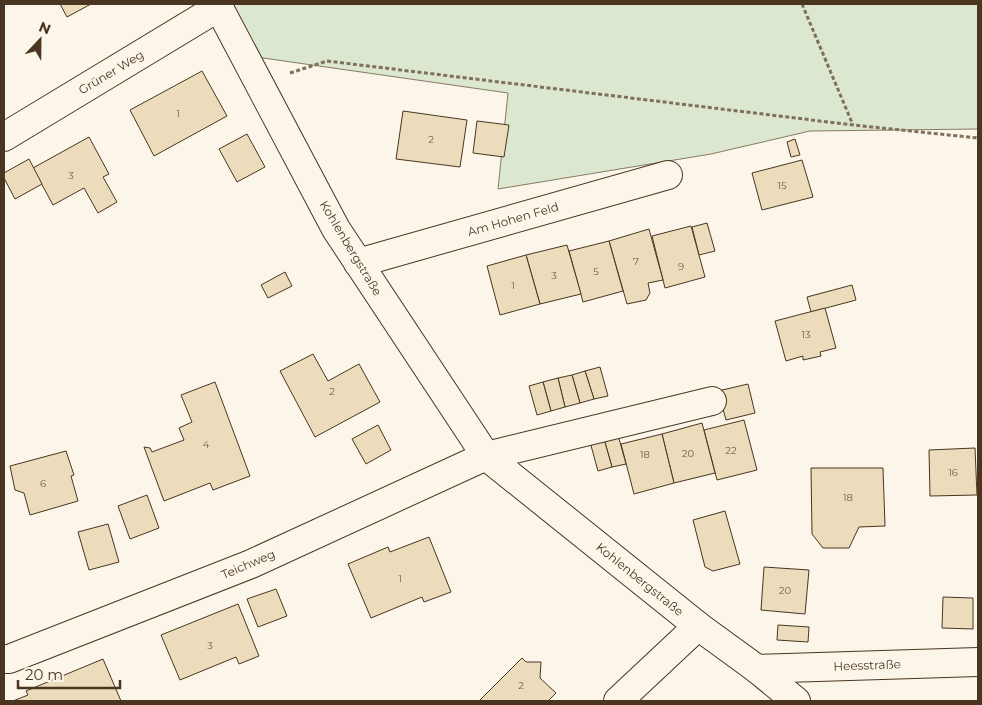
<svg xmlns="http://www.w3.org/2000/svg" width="982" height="705" font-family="Montserrat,sans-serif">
  <rect width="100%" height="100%" fill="#fbf6e9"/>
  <!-- green -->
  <polygon fill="#dce7d0" stroke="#887966" points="203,4 978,4 978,129 810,131 711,154 498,189 508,93 228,53"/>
  <!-- building -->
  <g fill="#ecdcbc" stroke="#4a3520">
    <polygon points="60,4 91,4 67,17"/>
    <polygon points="202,71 227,116 154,156 130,110"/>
    <polygon points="403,111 467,120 460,167 396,159"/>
    <polygon points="477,121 509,125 504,157 473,153"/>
    <polygon points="247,134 265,167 237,182 219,149"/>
    <polygon points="89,137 109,174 103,177 117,202 98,213 84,188 53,205 33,168"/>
    <polygon points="795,139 800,155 791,157 787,142"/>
    <polygon points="29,159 42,184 15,199 4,178 4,173"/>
    <polygon points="802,160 813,197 762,210 752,173"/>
    <polygon points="707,223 715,251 699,255 692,227"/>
    <polygon points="691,226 705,277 665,288 652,236"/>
    <polygon points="649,229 663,280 648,283 650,293 646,300 627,304 609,241"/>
    <polygon points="609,241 623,291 583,302 569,251"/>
    <polygon points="567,245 581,294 540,304 526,255"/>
    <polygon points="526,255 540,304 500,315 487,266"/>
    <polygon points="285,272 292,286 268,298 261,285"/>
    <polygon points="852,285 856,300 811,312 807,297"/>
    <polygon points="825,308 836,348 820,352 821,356 803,360 803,356 786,361 775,321"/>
    <polygon points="313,354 328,381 359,364 380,402 315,437 280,371"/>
    <polygon points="600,367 608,396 594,399 585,371"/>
    <polygon points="585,371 594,399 580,403 572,375"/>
    <polygon points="572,375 580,403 565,407 558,378"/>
    <polygon points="558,378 565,407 551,411 543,382"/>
    <polygon points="215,382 250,476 213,490 210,483 164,501 144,447 150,448 152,452 184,440 179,428 192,422 181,395"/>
    <polygon points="543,382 551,411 537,415 529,386"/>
    <polygon points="748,384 755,413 726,420 718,391"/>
    <polygon points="744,420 757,470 717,480 704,430"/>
    <polygon points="702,423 715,473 674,483 662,434"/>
    <polygon points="378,425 391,450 366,464 352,439"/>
    <polygon points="662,434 674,483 634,494 621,444"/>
    <polygon points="618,435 626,464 612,467 604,439"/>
    <polygon points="604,439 612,467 598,471 590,442"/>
    <polygon points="975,448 977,495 930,496 929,450"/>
    <polygon points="66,451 74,475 71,476 78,501 30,515 24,493 15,490 10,466"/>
    <polygon points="811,468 883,468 885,526 859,527 849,548 823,548 812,534"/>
    <polygon points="147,495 159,528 130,539 118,506"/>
    <polygon points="725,511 740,564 713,571 705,567 693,520"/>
    <polygon points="108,524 119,562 89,570 78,532"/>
    <polygon points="429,537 451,592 424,602 422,597 371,618 348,564 388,547 390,552"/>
    <polygon points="764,567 809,570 805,614 761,610"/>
    <polygon points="276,589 287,616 258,627 247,599"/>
    <polygon points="943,597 973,598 973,629 942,628"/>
    <polygon points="238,604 259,656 239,664 236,657 180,680 161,635"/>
    <polygon points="778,625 809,627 808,642 777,640"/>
    <polygon points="522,658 526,662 541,662 540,678 556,693 548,701 479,701"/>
    <polygon points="103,659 121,701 13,701 28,695 26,691"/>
  </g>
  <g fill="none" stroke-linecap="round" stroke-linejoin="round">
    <!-- street casing -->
    <g stroke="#4a3520" stroke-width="30">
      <g id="street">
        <polyline points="4,137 219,7"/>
        <polyline points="358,263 668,175"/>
        <polyline points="4,659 9,659 251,564 486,456 712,401"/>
        <polyline points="757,669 978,662"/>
        <polyline points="618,701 698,626"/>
      </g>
    </g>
    <!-- secondary casing -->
    <g stroke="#4a3520" stroke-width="30">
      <polyline id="secondary" points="217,4 336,229 486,456 698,626 757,669 796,701"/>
    </g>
    <!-- path -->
    <g stroke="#7f6f5c" stroke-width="3" stroke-dasharray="4 2.5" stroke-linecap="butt">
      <polyline points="802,4 853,125"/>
      <polyline points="290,73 327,61 853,125 978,138"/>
    </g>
    <!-- street -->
    <use href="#street" stroke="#fbf6e9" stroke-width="28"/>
    <!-- secondary -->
    <use href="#secondary" stroke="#fbf6e9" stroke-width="28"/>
  </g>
  <g text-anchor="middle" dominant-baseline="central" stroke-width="4" stroke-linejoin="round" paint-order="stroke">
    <!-- number labels -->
    <g font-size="10" fill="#725f47">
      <text x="178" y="113">1</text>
      <text x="431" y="139">2</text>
      <text x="71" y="175">3</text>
      <text x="782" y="185">15</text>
      <text x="636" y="261">7</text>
      <text x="681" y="266">9</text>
      <text x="596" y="271">5</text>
      <text x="554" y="275">3</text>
      <text x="513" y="285">1</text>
      <text x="806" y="334">13</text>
      <text x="332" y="391">2</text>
      <text x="206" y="444">4</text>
      <text x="731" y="450">22</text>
      <text x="688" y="453">20</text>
      <text x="645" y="454">18</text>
      <text x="953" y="472">16</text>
      <text x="43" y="483">6</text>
      <text x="848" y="497">18</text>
      <text x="400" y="578">1</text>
      <text x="785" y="590">20</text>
      <text x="210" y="645">3</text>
      <text x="521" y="685">2</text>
    </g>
    <!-- street labels -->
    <g font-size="12" fill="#4a3520" stroke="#fbf6e9">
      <text transform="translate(111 72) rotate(-31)">Grüner Weg</text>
      <text transform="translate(513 219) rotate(-16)">Am Hohen Feld</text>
      <text transform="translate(351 248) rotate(59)">Kohlenbergstraße</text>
      <text transform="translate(248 564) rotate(-23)">Teichweg</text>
      <text transform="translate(640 579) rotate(39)">Kohlenbergstraße</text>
      <text transform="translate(867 665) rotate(-2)">Heesstraße</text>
    </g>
  </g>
  <!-- border -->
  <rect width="982" height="705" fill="none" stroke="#4a3520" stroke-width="10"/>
  <!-- north arrow -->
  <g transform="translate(40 40) rotate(22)" stroke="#fbf6e9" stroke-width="4" paint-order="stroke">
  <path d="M0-4L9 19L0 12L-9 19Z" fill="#4a3520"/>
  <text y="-8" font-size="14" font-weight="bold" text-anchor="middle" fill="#4a3520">N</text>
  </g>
  <!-- scale -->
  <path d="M18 680v8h102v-8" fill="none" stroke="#4a3520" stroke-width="2.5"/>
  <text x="25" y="680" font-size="15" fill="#4a3520" stroke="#fbf6e9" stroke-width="4" paint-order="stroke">20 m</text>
</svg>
